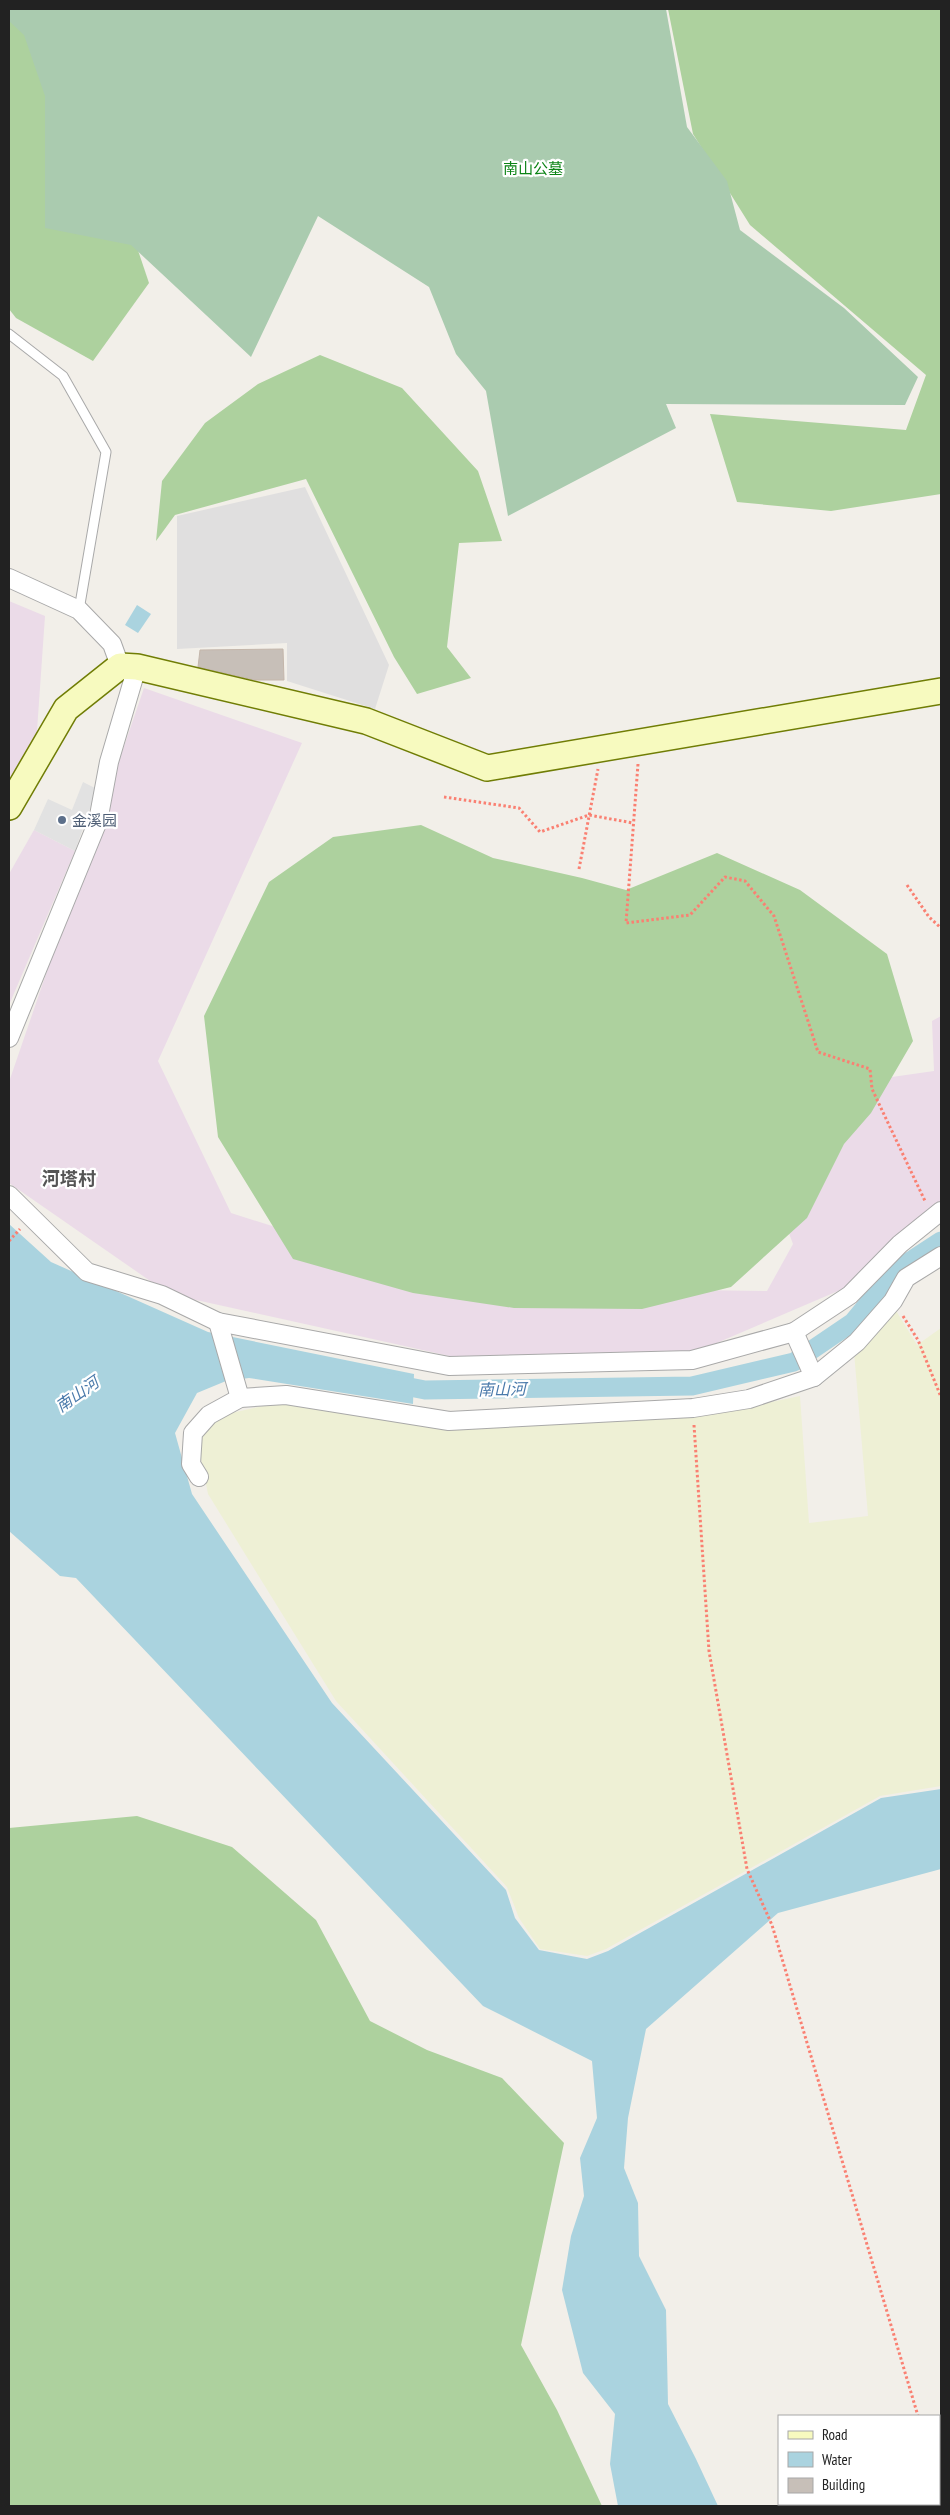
<svg xmlns="http://www.w3.org/2000/svg" width="950" height="2515" font-family="'PT Sans Narrow','Noto Sans SC',sans-serif">
  <rect width="100%" height="100%" fill="#f2efe9"/>
  <!-- residential -->
  <polygon fill="#e0dfdf" points="305,487 389,665 375,709 287,681 287,643 177,649 177,516"/>
  <!-- industrial -->
  <g fill="#ebdbe8">
    <polygon points="9,601 45,616 36,745 9,788"/>
    <polygon points="144,688 302,743 158,1061 231,1213 465,1287 767,1291 793,1244 772,1188 885,1078 934,1071 932,1021 941,1016 941,1207 845,1288 698,1351 454,1357 169,1294 9,1183 9,1082"/>
    <polygon points="34,830 75,851 9,1005 9,874"/>
  </g>
  <!-- farmland -->
  <polygon fill="#eef0d5" points="895,1309 917,1345 941,1328 941,1786 880,1796 606,1949 587,1956 540,1949 519,1918 507,1887 336,1701 208,1494 197,1439 209,1418 285,1401 448,1426 733,1410 800,1396 809,1523 868,1516 854,1352"/>
  <!-- forest -->
  <g fill="#add19e">
    <polygon points="9,9 112,173 149,283 93,361 16,318 9,309"/>
    <polygon points="668,9 941,9 941,494 831,511 737,502 710,414 906,430 926,375 750,225 693,134"/>
    <polygon points="320,355 402,388 478,471 502,541 459,543 447,647 471,678 417,694 394,657 306,479 175,515 156,541 162,481 205,423 258,384"/>
    <polygon points="421,825 493,858 582,878 626,890 717,853 800,890 887,954 913,1041 871,1113 844,1144 807,1218 731,1287 642,1309 514,1308 413,1293 293,1259 218,1137 204,1016 269,882 333,837"/>
    <polygon points="137,1816 232,1847 316,1920 370,2021 427,2050 502,2078 564,2143 521,2345 557,2410 602,2506 9,2506 9,1828"/>
  </g>
  <!-- cemetery -->
  <polygon fill="#aacbaf" points="9,9 666,9 687,127 727,181 740,230 844,308 918,377 905,405 666,404 676,428 508,516 486,391 456,354 429,287 318,216 251,357 131,245 45,228 45,96 24,35 9,21"/>
  <!-- parking -->
  <polygon fill="#e2e2e2" points="83,782 97,789 75,851 34,830 48,799 72,810"/>
  <!-- water -->
  <g fill="#aad3df">
    <polygon points="137,605 151,614 138,633 125,625"/>
    <polygon points="9,1224 51,1262 208,1332 414,1374 413,1404 249,1378 226,1381 197,1393 175,1433 192,1494 332,1703 506,1890 515,1918 539,1950 587,1959 608,1951 881,1798 941,1789 941,1869 778,1913 646,2029 628,2118 624,2168 638,2203 639,2256 666,2310 668,2404 696,2459 718,2506 618,2506 610,2464 615,2414 583,2373 562,2290 571,2236 584,2196 580,2158 597,2118 592,2061 483,2006 76,1578 60,1576 9,1531"/>
    <polygon points="939,2457 941,2457 941,2506 837,2506 846,2504 939,2504"/>
  </g>
  <g fill="none" stroke-linecap="round" stroke-linejoin="round">
    <!-- canal -->
    <polyline stroke="#aad3df" stroke-width="19" points="389,1383 425,1390 692,1386 794,1362 853,1322 895,1271 941,1241"/>
  </g>
  <!-- building -->
  <polygon fill="#c7bfb8" stroke="#c4b6ab" points="283,649 284,680 254,680 198,667 200,650"/>
  <g fill="none" stroke-linecap="round" stroke-linejoin="round">
    <!-- lane casing -->
    <g stroke="#a9a9a9" stroke-width="11">
      <polyline id="lane" points="9,334 63,376 106,452 79,610"/>
    </g>
    <!-- street casing -->
    <g stroke="#a9a9a9" stroke-width="20">
      <g id="street">
        <polyline points="9,578 79,610 112,644 120,666"/>
        <polyline points="9,1038 98,821 109,762 137,667"/>
        <polyline points="9,1195 87,1272 162,1295 218,1322 449,1366 692,1360 794,1332 850,1295 900,1244 941,1211"/>
        <polyline points="218,1322 240,1398"/>
        <polyline points="794,1332 814,1377"/>
        <polyline points="199,1477 191,1464 193,1433 209,1415 240,1398 286,1395 449,1421 693,1408 749,1399 814,1377 857,1342 893,1301 906,1278 941,1256"/>
      </g>
    </g>
    <!-- secondary casing -->
    <g stroke="#707d05" stroke-width="28">
      <polyline id="secondary" points="9,807 66,709 120,666 137,667 366,721 487,768 941,691"/>
    </g>
    <!-- path -->
    <g stroke="#fa8072" stroke-width="3" stroke-dasharray="2.5 2.5" stroke-linecap="butt">
      <polyline points="638,764 626,923 690,915 725,877 745,881 774,916 818,1052 870,1069 872,1089 925,1201"/>
      <polyline points="444,797 519,808 540,832 589,815 633,823"/>
      <polyline points="579,869 598,769"/>
      <polyline points="907,885 929,917 941,928"/>
      <polyline points="9,1241 20,1229"/>
      <polyline points="903,1316 918,1340 941,1397"/>
      <polyline points="694,1425 709,1651 747,1869 772,1925 918,2416"/>
    </g>
    <!-- lane -->
    <use href="#lane" stroke="#fff" stroke-width="9"/>
    <!-- street -->
    <use href="#street" stroke="#fff" stroke-width="18"/>
    <!-- secondary -->
    <use href="#secondary" stroke="#f7fabf" stroke-width="25"/>
  </g>
  <!-- markers -->
  <circle fill="#5c6f8a" stroke="#fff" stroke-width="2" cx="62" cy="820" r="5"/>
  <g text-anchor="middle" dominant-baseline="central" stroke-width="4.5" stroke-linejoin="round" paint-order="stroke">
    <!-- park labels -->
    <g font-size="15" fill="#0c8416" stroke="#fff">
      <text x="533" y="168">南山公墓</text>
    </g>
    <!-- service labels -->
    <g font-size="15" fill="#4e5e75" stroke="#fff" text-anchor="start">
      <text x="72" y="820">金溪园</text>
    </g>
    <!-- water labels -->
    <g font-size="16" font-style="italic" fill="#4a7aab" stroke="#fff">
      <text transform="translate(502 1389) rotate(-1)">南山河</text>
      <text transform="translate(77 1394) rotate(-35)">南山河</text>
    </g>
    <!-- quarter labels -->
    <g font-size="18" font-weight="bold" fill="#555" stroke="#fff">
      <text x="69" y="1178">河塔村</text>
    </g>
  </g>
  <!-- border -->
  <rect width="950" height="2515" fill="none" stroke="#222222" stroke-width="20"/>
  <!-- legend -->
  <rect x="778" y="2415" width="162" height="90" fill="#ffffff" stroke="#a7a7a7"/>
  <rect x="788" y="2431" width="25" height="8" fill="#f7fabf" stroke="#a7a7a7"/>
  <text x="822" y="2440" font-size="15" fill="#222222">Road</text>
  <rect x="788" y="2452" width="25" height="15" fill="#aad3df" stroke="#a7a7a7"/>
  <text x="822" y="2465" font-size="15" fill="#222222">Water</text>
  <rect x="788" y="2478" width="25" height="15" fill="#c7bfb8" stroke="#a7a7a7"/>
  <text x="822" y="2490" font-size="15" fill="#222222">Building</text>
</svg>
